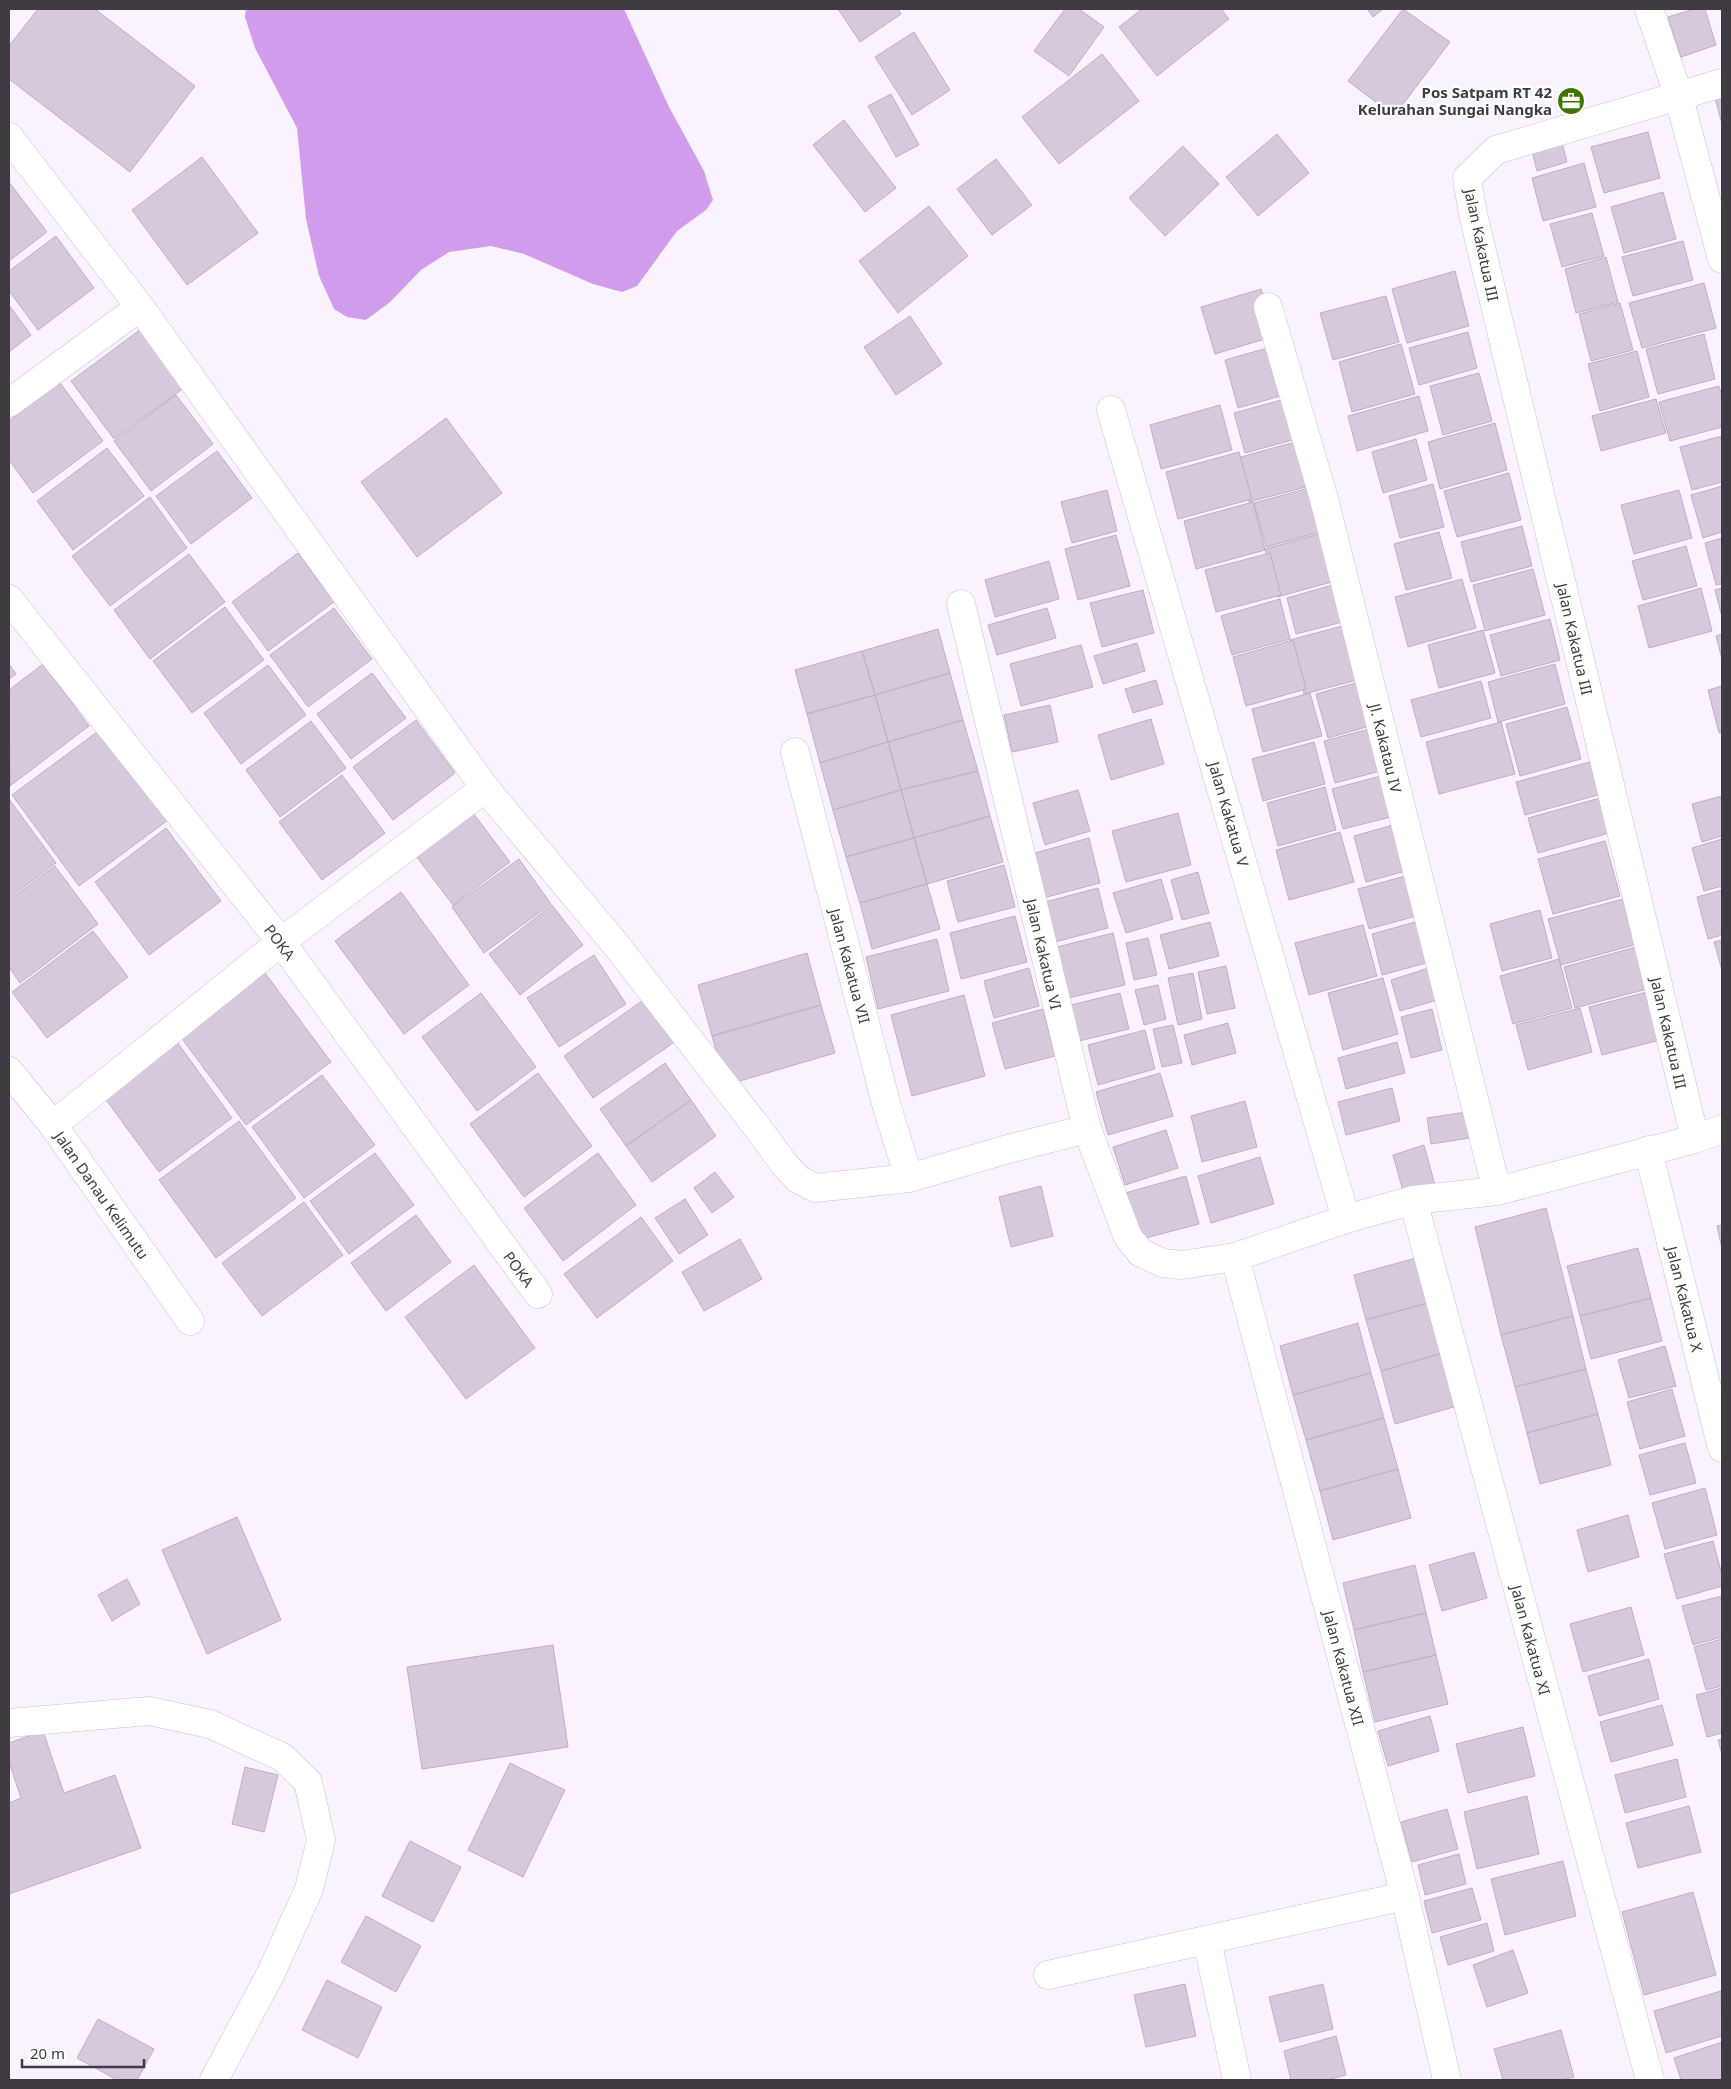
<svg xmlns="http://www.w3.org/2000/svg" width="1731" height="2089" font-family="'Noto Sans',sans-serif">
  <rect width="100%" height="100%" fill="#faf2fe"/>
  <!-- water -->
  <polygon fill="#d09ceb" points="246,9 624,9 669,107 704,171 713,200 706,210 677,231 637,286 622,292 593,284 524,254 491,246 449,252 421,270 390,302 366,320 347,317 334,309 319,276 306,219 297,128 255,48 245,17"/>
  <!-- building -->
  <g fill="#d5c9dc" stroke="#bcb0c3">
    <polygon points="38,9 95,9 195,86 130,172 9,79 9,46"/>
    <polygon points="838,9 898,9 901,14 860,42"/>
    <polygon points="1065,9 1079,9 1104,27 1069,76 1034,51"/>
    <polygon points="1142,9 1221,9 1229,19 1157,76 1119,27"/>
    <polygon points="1367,9 1383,9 1373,17"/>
    <polygon points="1403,9 1450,42 1394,116 1348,81"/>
    <polygon points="1694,9 1705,9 1716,45 1681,57 1668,17"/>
    <polygon points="914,32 950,90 912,115 875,57"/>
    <polygon points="1102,54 1139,101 1059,164 1022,117"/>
    <polygon points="1722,92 1722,124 1714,94"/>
    <polygon points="891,94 919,145 896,157 868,106"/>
    <polygon points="844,120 896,188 865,212 813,145"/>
    <polygon points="1648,132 1660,178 1604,193 1591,147"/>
    <polygon points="1277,134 1309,173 1258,216 1226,177"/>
    <polygon points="1561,139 1567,162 1537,171 1531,147"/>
    <polygon points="1183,146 1219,184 1165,236 1129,198"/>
    <polygon points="202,157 258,233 187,285 132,210"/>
    <polygon points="996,159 1032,205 992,235 957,189"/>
    <polygon points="1584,163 1596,207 1543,221 1532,178"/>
    <polygon points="9,182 47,232 9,261"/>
    <polygon points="1663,192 1676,239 1624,253 1611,207"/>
    <polygon points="929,206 968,256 898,313 859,261"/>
    <polygon points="1592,213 1604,256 1562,267 1550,224"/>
    <polygon points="56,236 94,288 38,330 9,291 9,271"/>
    <polygon points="1683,241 1693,280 1633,296 1622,257"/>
    <polygon points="1606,257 1618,302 1576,313 1565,269"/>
    <polygon points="1455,271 1469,326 1407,343 1392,289"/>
    <polygon points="1704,283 1716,328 1642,348 1629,303"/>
    <polygon points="1261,289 1275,336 1215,354 1201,307"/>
    <polygon points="1386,296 1399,342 1333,360 1320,313"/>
    <polygon points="1620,303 1633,350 1591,361 1579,314"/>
    <polygon points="9,305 31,335 9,352"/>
    <polygon points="910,316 942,364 896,395 864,347"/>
    <polygon points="141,329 184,388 114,439 71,381"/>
    <polygon points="1468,332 1477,368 1419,385 1409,348"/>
    <polygon points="1704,334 1715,379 1658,394 1646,349"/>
    <polygon points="1401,344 1415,394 1352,412 1339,362"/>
    <polygon points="1278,345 1291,393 1238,408 1225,360"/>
    <polygon points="1637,351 1649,397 1600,411 1588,364"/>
    <polygon points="1479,373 1492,421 1443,435 1430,386"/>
    <polygon points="60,383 103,441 33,493 9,460 9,421"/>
    <polygon points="1719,386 1722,397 1722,427 1670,441 1659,402"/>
    <polygon points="176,395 213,444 151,491 114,441"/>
    <polygon points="1296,396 1307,436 1245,453 1234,413"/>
    <polygon points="1419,396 1428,431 1357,451 1348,416"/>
    <polygon points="1656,399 1666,433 1601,451 1592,416"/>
    <polygon points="1220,405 1232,450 1161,469 1150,425"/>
    <polygon points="446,418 502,493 417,557 361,482"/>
    <polygon points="1495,423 1507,470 1440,489 1428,442"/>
    <polygon points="1722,436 1722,482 1692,490 1680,447"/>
    <polygon points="1306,439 1317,484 1249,502 1237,458"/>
    <polygon points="1416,439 1427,480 1383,493 1372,452"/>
    <polygon points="107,448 144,496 73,550 37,501"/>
    <polygon points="217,451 252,498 191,544 156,496"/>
    <polygon points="1239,452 1252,499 1178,519 1166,472"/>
    <polygon points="1509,473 1521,520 1457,537 1444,491"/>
    <polygon points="1433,484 1444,527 1400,538 1389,496"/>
    <polygon points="1320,485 1331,529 1266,547 1254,503"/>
    <polygon points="1722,486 1722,532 1703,538 1691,495"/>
    <polygon points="1107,490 1117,531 1072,543 1061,502"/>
    <polygon points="1679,490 1692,538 1634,554 1621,505"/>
    <polygon points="150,497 187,548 110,606 72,556"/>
    <polygon points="1253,502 1265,550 1196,569 1184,521"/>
    <polygon points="1522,526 1532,566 1471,582 1461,542"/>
    <polygon points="1333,530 1346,578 1277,597 1265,549"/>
    <polygon points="1439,532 1452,578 1406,590 1394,544"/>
    <polygon points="1116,535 1130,586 1078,600 1065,549"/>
    <polygon points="1722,538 1722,584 1716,585 1705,543"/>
    <polygon points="1686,546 1697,586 1643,600 1632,561"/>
    <polygon points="298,553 334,602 268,651 232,602"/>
    <polygon points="1270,553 1281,595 1216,612 1205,570"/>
    <polygon points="189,554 225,602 150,659 114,610"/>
    <polygon points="1049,561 1059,599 995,617 985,580"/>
    <polygon points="1533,569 1545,615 1485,631 1473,585"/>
    <polygon points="1462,579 1476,628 1408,647 1395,597"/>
    <polygon points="1336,584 1346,621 1296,634 1287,598"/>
    <polygon points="1701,588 1712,631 1649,648 1638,606"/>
    <polygon points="1722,588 1722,617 1715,590"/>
    <polygon points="1143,590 1154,633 1102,647 1090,603"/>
    <polygon points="1280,599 1290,639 1232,655 1221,616"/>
    <polygon points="225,607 264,660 192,713 153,661"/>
    <polygon points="334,608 372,659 308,707 270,655"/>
    <polygon points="1047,608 1056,638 997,655 988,625"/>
    <polygon points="1550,619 1560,660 1501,676 1490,635"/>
    <polygon points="1357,622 1372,676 1304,694 1290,640"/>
    <polygon points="938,629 950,673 875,695 862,651"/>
    <polygon points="1483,630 1495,673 1439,688 1428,645"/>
    <polygon points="1722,634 1722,659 1716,636"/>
    <polygon points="1293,640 1306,689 1246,706 1233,657"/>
    <polygon points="1137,643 1145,671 1103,684 1094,656"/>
    <polygon points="1081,645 1093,687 1021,706 1010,664"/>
    <polygon points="862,651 875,695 807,714 795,670"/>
    <polygon points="9,664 16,674 9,679"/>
    <polygon points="43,664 89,726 10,786 9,690"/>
    <polygon points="1555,664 1565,704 1498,722 1488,682"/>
    <polygon points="268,665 306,715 241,764 204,713"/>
    <polygon points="372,673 406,718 351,759 317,714"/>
    <polygon points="950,673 963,720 888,742 875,695"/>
    <polygon points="1156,680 1163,704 1133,713 1125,689"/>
    <polygon points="1366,680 1377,724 1328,738 1316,694"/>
    <polygon points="1481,681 1491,718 1421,737 1411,700"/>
    <polygon points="1722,686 1722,732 1719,733 1708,690"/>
    <polygon points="1310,693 1322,736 1263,752 1252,709"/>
    <polygon points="875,695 888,742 820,763 807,714"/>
    <polygon points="1050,705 1058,742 1012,752 1004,715"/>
    <polygon points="1567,707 1581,759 1520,776 1506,724"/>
    <polygon points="1151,719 1164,764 1111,780 1098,735"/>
    <polygon points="416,720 455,773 393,820 353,767"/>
    <polygon points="963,720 978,771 901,790 888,742"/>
    <polygon points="311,721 346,768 280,817 246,770"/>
    <polygon points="1501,722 1515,774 1439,794 1426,742"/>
    <polygon points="1377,727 1388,769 1335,783 1324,741"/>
    <polygon points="101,729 168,820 79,886 12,795"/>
    <polygon points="888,742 901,790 833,810 820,763"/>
    <polygon points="1314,742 1325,784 1263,801 1252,759"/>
    <polygon points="1590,762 1598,795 1525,815 1516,782"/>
    <polygon points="978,771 990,816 914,838 901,790"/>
    <polygon points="1395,772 1407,813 1343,829 1332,789"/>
    <polygon points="342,775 385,833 322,880 279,822"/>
    <polygon points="1325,787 1336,830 1278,846 1267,803"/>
    <polygon points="901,790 914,838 846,857 833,810"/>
    <polygon points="1078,790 1090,831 1045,845 1033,803"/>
    <polygon points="1722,796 1722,836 1702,842 1692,804"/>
    <polygon points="1600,798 1609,833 1538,853 1528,818"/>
    <polygon points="9,799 56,863 9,898"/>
    <polygon points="473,813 510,862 453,905 416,856"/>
    <polygon points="1178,813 1191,865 1126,882 1112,831"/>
    <polygon points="990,816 1003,862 927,884 914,838"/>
    <polygon points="1407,821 1420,867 1366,882 1354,836"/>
    <polygon points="166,828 221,901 149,955 95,882"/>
    <polygon points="1340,832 1354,882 1289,900 1276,850"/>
    <polygon points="914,838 927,884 860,903 846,857"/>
    <polygon points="1089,838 1100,883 1043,898 1031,854"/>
    <polygon points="1722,839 1722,886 1704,891 1692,848"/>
    <polygon points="1605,841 1620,896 1553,914 1538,859"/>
    <polygon points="519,859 551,904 484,953 452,907"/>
    <polygon points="1004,865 1015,907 958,922 947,881"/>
    <polygon points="55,866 98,924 20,983 9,967 9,900"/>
    <polygon points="1198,872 1209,913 1182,920 1171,880"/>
    <polygon points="1420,872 1431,912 1369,929 1358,889"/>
    <polygon points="1161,879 1173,919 1126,933 1113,893"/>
    <polygon points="927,884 940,929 872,949 860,903"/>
    <polygon points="1098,888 1108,928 1055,942 1045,902"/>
    <polygon points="1722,890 1722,935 1708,939 1697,897"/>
    <polygon points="401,892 469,985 404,1034 335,941"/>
    <polygon points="1623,899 1634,945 1561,965 1548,919"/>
    <polygon points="552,905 583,945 520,995 489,954"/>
    <polygon points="1540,910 1552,958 1502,971 1490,924"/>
    <polygon points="1015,916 1027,962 961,979 950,933"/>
    <polygon points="1437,916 1448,957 1382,975 1372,934"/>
    <polygon points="1210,922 1219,956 1169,969 1160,935"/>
    <polygon points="1363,925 1377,976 1309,995 1295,943"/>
    <polygon points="93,931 128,977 47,1038 12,992"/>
    <polygon points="1113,933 1125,985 1068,998 1057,947"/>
    <polygon points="1148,938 1157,975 1134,980 1126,943"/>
    <polygon points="937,939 949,991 878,1009 866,957"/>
    <polygon points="1722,940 1722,970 1714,942"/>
    <polygon points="1636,947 1647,989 1575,1008 1564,967"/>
    <polygon points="807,953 821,1005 712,1036 698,985"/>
    <polygon points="594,955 626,1004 559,1047 527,998"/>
    <polygon points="1559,959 1572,1008 1513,1024 1500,976"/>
    <polygon points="1226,966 1235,1008 1207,1014 1198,972"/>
    <polygon points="1435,966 1444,998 1400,1011 1391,980"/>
    <polygon points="1029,968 1039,1006 994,1018 984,981"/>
    <polygon points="265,973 331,1062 246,1125 180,1036"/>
    <polygon points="1193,973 1202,1019 1178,1025 1168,978"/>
    <polygon points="1383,978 1398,1034 1343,1050 1328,993"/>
    <polygon points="1158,985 1166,1019 1144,1025 1135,990"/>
    <polygon points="1647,992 1660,1040 1602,1055 1589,1007"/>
    <polygon points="481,993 536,1067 477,1111 422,1037"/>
    <polygon points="1120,993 1129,1029 1079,1041 1071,1005"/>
    <polygon points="964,995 985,1076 912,1096 891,1015"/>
    <polygon points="649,996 679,1039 593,1098 564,1056"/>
    <polygon points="821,1005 835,1053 726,1085 712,1036"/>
    <polygon points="1580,1008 1592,1052 1528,1070 1516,1025"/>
    <polygon points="1043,1009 1055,1056 1005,1069 992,1023"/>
    <polygon points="1432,1009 1442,1050 1411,1058 1401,1017"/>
    <polygon points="1228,1023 1236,1053 1192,1065 1184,1035"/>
    <polygon points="1173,1025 1182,1063 1162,1067 1153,1029"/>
    <polygon points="1145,1030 1155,1069 1098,1085 1088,1045"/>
    <polygon points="177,1042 232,1118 159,1172 104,1097"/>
    <polygon points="1397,1042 1405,1073 1346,1089 1338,1058"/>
    <polygon points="665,1063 691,1100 626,1146 600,1109"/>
    <polygon points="538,1073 592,1146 524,1197 470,1124"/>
    <polygon points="1160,1073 1173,1116 1108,1135 1096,1092"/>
    <polygon points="322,1075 375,1145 304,1198 252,1127"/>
    <polygon points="1392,1088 1400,1121 1346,1135 1338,1102"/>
    <polygon points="691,1100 716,1136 652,1182 626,1146"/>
    <polygon points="1245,1101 1257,1147 1202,1162 1191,1116"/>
    <polygon points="1466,1112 1470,1138 1431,1144 1427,1118"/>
    <polygon points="239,1121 296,1198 216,1258 159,1180"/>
    <polygon points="1166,1130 1178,1168 1125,1185 1113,1147"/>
    <polygon points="1424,1145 1436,1189 1405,1198 1393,1155"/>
    <polygon points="375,1153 414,1205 349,1254 310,1201"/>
    <polygon points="598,1153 636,1205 563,1261 524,1208"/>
    <polygon points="1260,1157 1274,1204 1211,1223 1198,1176"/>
    <polygon points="715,1172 734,1197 712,1213 694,1188"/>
    <polygon points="1186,1176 1199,1224 1138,1240 1125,1193"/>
    <polygon points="1041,1186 1053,1236 1011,1247 999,1197"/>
    <polygon points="685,1199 708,1235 679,1254 655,1218"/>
    <polygon points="304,1202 343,1255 262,1316 222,1263"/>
    <polygon points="1546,1208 1573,1316 1501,1335 1475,1227"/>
    <polygon points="416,1215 451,1262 386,1311 351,1263"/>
    <polygon points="641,1217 673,1261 597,1318 564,1274"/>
    <polygon points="1722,1225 1722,1249 1717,1226"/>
    <polygon points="740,1239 762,1279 704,1311 682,1272"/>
    <polygon points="1638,1248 1651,1298 1580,1316 1567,1266"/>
    <polygon points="1416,1258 1428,1303 1366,1320 1354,1275"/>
    <polygon points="474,1265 535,1348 466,1399 405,1317"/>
    <polygon points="1651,1298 1662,1341 1591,1359 1580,1316"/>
    <polygon points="1428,1303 1443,1353 1381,1371 1366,1320"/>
    <polygon points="1573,1316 1586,1369 1515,1387 1501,1335"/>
    <polygon points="1358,1323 1371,1373 1293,1395 1280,1346"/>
    <polygon points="1665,1346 1676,1386 1629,1398 1618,1360"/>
    <polygon points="1443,1353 1457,1406 1395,1424 1381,1371"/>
    <polygon points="1586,1369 1598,1414 1527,1433 1515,1387"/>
    <polygon points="1371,1373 1384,1418 1306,1440 1293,1395"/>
    <polygon points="1672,1389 1685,1436 1640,1449 1627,1402"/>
    <polygon points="1598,1414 1611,1465 1540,1484 1527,1433"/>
    <polygon points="1384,1418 1398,1469 1320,1491 1306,1440"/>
    <polygon points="1685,1443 1696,1483 1650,1495 1639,1455"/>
    <polygon points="1398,1469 1411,1518 1333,1540 1320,1491"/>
    <polygon points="1705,1488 1717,1535 1665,1549 1652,1503"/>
    <polygon points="1628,1515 1639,1557 1588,1572 1577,1530"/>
    <polygon points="237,1517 281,1620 207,1654 162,1550"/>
    <polygon points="1713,1541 1722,1575 1722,1586 1677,1599 1664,1554"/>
    <polygon points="1474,1552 1487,1598 1442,1611 1429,1565"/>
    <polygon points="1415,1565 1426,1613 1354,1630 1343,1583"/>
    <polygon points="127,1579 140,1604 112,1621 98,1595"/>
    <polygon points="1722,1596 1722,1637 1693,1645 1682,1606"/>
    <polygon points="1631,1607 1644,1655 1583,1672 1570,1624"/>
    <polygon points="1426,1613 1436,1655 1363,1672 1354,1630"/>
    <polygon points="1722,1639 1722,1686 1706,1690 1694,1647"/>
    <polygon points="553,1645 568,1747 422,1769 407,1667"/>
    <polygon points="1436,1655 1448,1704 1375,1722 1363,1672"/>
    <polygon points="1649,1659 1659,1699 1599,1716 1588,1676"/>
    <polygon points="1722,1688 1722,1733 1707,1737 1696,1695"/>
    <polygon points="1662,1705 1673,1745 1611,1762 1600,1722"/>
    <polygon points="1430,1716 1439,1751 1388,1766 1378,1731"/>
    <polygon points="1523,1727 1535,1776 1468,1793 1456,1744"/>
    <polygon points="43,1731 64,1793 115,1775 141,1848 9,1894 9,1803 21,1798 9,1762 9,1743"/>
    <polygon points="1722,1739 1722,1754 1718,1740"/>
    <polygon points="1677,1759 1686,1797 1625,1813 1615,1775"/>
    <polygon points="510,1763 565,1790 523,1877 468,1850"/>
    <polygon points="245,1767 278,1775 264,1832 232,1824"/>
    <polygon points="1527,1796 1539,1854 1477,1869 1464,1812"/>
    <polygon points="1689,1806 1701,1852 1638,1868 1626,1823"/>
    <polygon points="1447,1809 1458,1849 1412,1862 1401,1822"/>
    <polygon points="410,1841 461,1867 433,1922 382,1896"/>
    <polygon points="1459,1854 1466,1884 1425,1895 1418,1865"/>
    <polygon points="1563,1861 1576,1916 1505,1935 1491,1879"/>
    <polygon points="1472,1888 1481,1920 1432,1933 1424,1901"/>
    <polygon points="1693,1892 1716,1975 1644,1995 1622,1912"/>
    <polygon points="366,1916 421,1946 396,1992 341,1962"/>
    <polygon points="1487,1923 1494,1951 1448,1965 1440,1937"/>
    <polygon points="1513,1950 1528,1993 1487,2007 1473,1965"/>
    <polygon points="327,1980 382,2007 358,2058 302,2030"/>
    <polygon points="1185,1984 1196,2036 1146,2047 1134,1995"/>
    <polygon points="1323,1984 1333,2029 1280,2042 1269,1997"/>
    <polygon points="1721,1991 1722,2036 1666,2053 1654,2011"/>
    <polygon points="98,2019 154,2049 137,2080 117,2080 77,2058"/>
    <polygon points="1561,2030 1574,2077 1562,2080 1503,2080 1494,2049"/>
    <polygon points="1336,2036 1346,2075 1326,2080 1291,2080 1284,2051"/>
    <polygon points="1722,2042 1722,2080 1681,2080 1674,2058"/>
  </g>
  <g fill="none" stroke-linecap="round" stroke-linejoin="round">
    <!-- street casing -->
    <g stroke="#ccc0d3" stroke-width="29">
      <g id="street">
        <polyline points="1649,9 1678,94 1722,259"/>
        <polyline points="9,137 140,307 485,788 617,946 763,1135 784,1164 798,1179 815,1188 909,1178 1008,1149 1087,1129"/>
        <polyline points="1268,307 1324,499 1497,1191"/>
        <polyline points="9,403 140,307"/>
        <polyline points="1111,410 1346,1219"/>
        <polyline points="9,599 281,942 538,1294"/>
        <polyline points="961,604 1087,1129 1128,1237 1141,1253 1163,1263 1182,1265 1235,1257 1346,1219 1413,1200 1497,1191 1695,1139 1722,1129"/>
        <polyline points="795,752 887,1107 909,1178"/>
        <polyline points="9,1071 53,1125 190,1321"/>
        <polyline points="53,1125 281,942 485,788"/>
        <polyline points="1695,1139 1473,214 1467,178 1496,150 1722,83"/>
        <polyline points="1648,1150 1722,1448"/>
        <polyline points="1413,1200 1650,2080"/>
        <polyline points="1235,1257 1405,1896 1447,2080"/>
        <polyline points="9,1723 149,1711 210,1724 282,1757 308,1782 321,1840 309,1889 271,1973 214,2080"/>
        <polyline points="1207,1940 1237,2080"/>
        <polyline points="1048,1975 1405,1896"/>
      </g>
    </g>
    <!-- street -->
    <use href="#street" stroke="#fff" stroke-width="28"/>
  </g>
  <!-- icons -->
  <defs>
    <g id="office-disc" transform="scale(1.4375)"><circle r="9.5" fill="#3f7400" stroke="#fff"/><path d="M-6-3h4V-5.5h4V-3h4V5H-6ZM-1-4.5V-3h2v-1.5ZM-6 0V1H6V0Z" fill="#fff"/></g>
  </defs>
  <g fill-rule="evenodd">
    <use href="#office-disc" x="1571" y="101"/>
  </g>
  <g text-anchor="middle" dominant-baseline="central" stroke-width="4.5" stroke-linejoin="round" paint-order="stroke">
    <!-- poi labels -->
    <g font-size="15" font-weight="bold" fill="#403b43" stroke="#fff" text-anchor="end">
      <text x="1552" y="92">Pos Satpam RT 42<tspan x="1552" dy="17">Kelurahan Sungai Nangka</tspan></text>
    </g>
    <!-- street labels -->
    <g font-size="15" fill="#403b43" stroke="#fff">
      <text transform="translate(1482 245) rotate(78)">Jalan Kakatua III</text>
      <text transform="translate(1575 639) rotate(77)">Jalan Kakatua III</text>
      <text transform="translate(1386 748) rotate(76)">Jl. Kakatau IV</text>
      <text transform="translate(1229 814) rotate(74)">Jalan Kakatua V</text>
      <text transform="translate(280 942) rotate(53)">POKA</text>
      <text transform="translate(1044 954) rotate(77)">Jalan Kakatua VI</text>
      <text transform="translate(850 966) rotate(75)">Jalan Kakatua VII</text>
      <text transform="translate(1669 1033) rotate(77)">Jalan Kakatua III</text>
      <text transform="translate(102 1195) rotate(55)">Jalan Danau Kelimutu</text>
      <text transform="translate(519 1269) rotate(54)">POKA</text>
      <text transform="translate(1685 1299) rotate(76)">Jalan Kakatua X</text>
      <text transform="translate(1531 1640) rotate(75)">Jalan Kakatua XI</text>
      <text transform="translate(1344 1668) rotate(75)">Jalan Kakatua XII</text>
    </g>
  </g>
  <!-- border -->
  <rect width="1731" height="2089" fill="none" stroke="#403b43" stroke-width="20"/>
  <!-- scale -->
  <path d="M22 2059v8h122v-8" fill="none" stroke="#403b43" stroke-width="2.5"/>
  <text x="30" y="2059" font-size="15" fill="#403b43" stroke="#ffffff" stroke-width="4" paint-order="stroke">20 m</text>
</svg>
